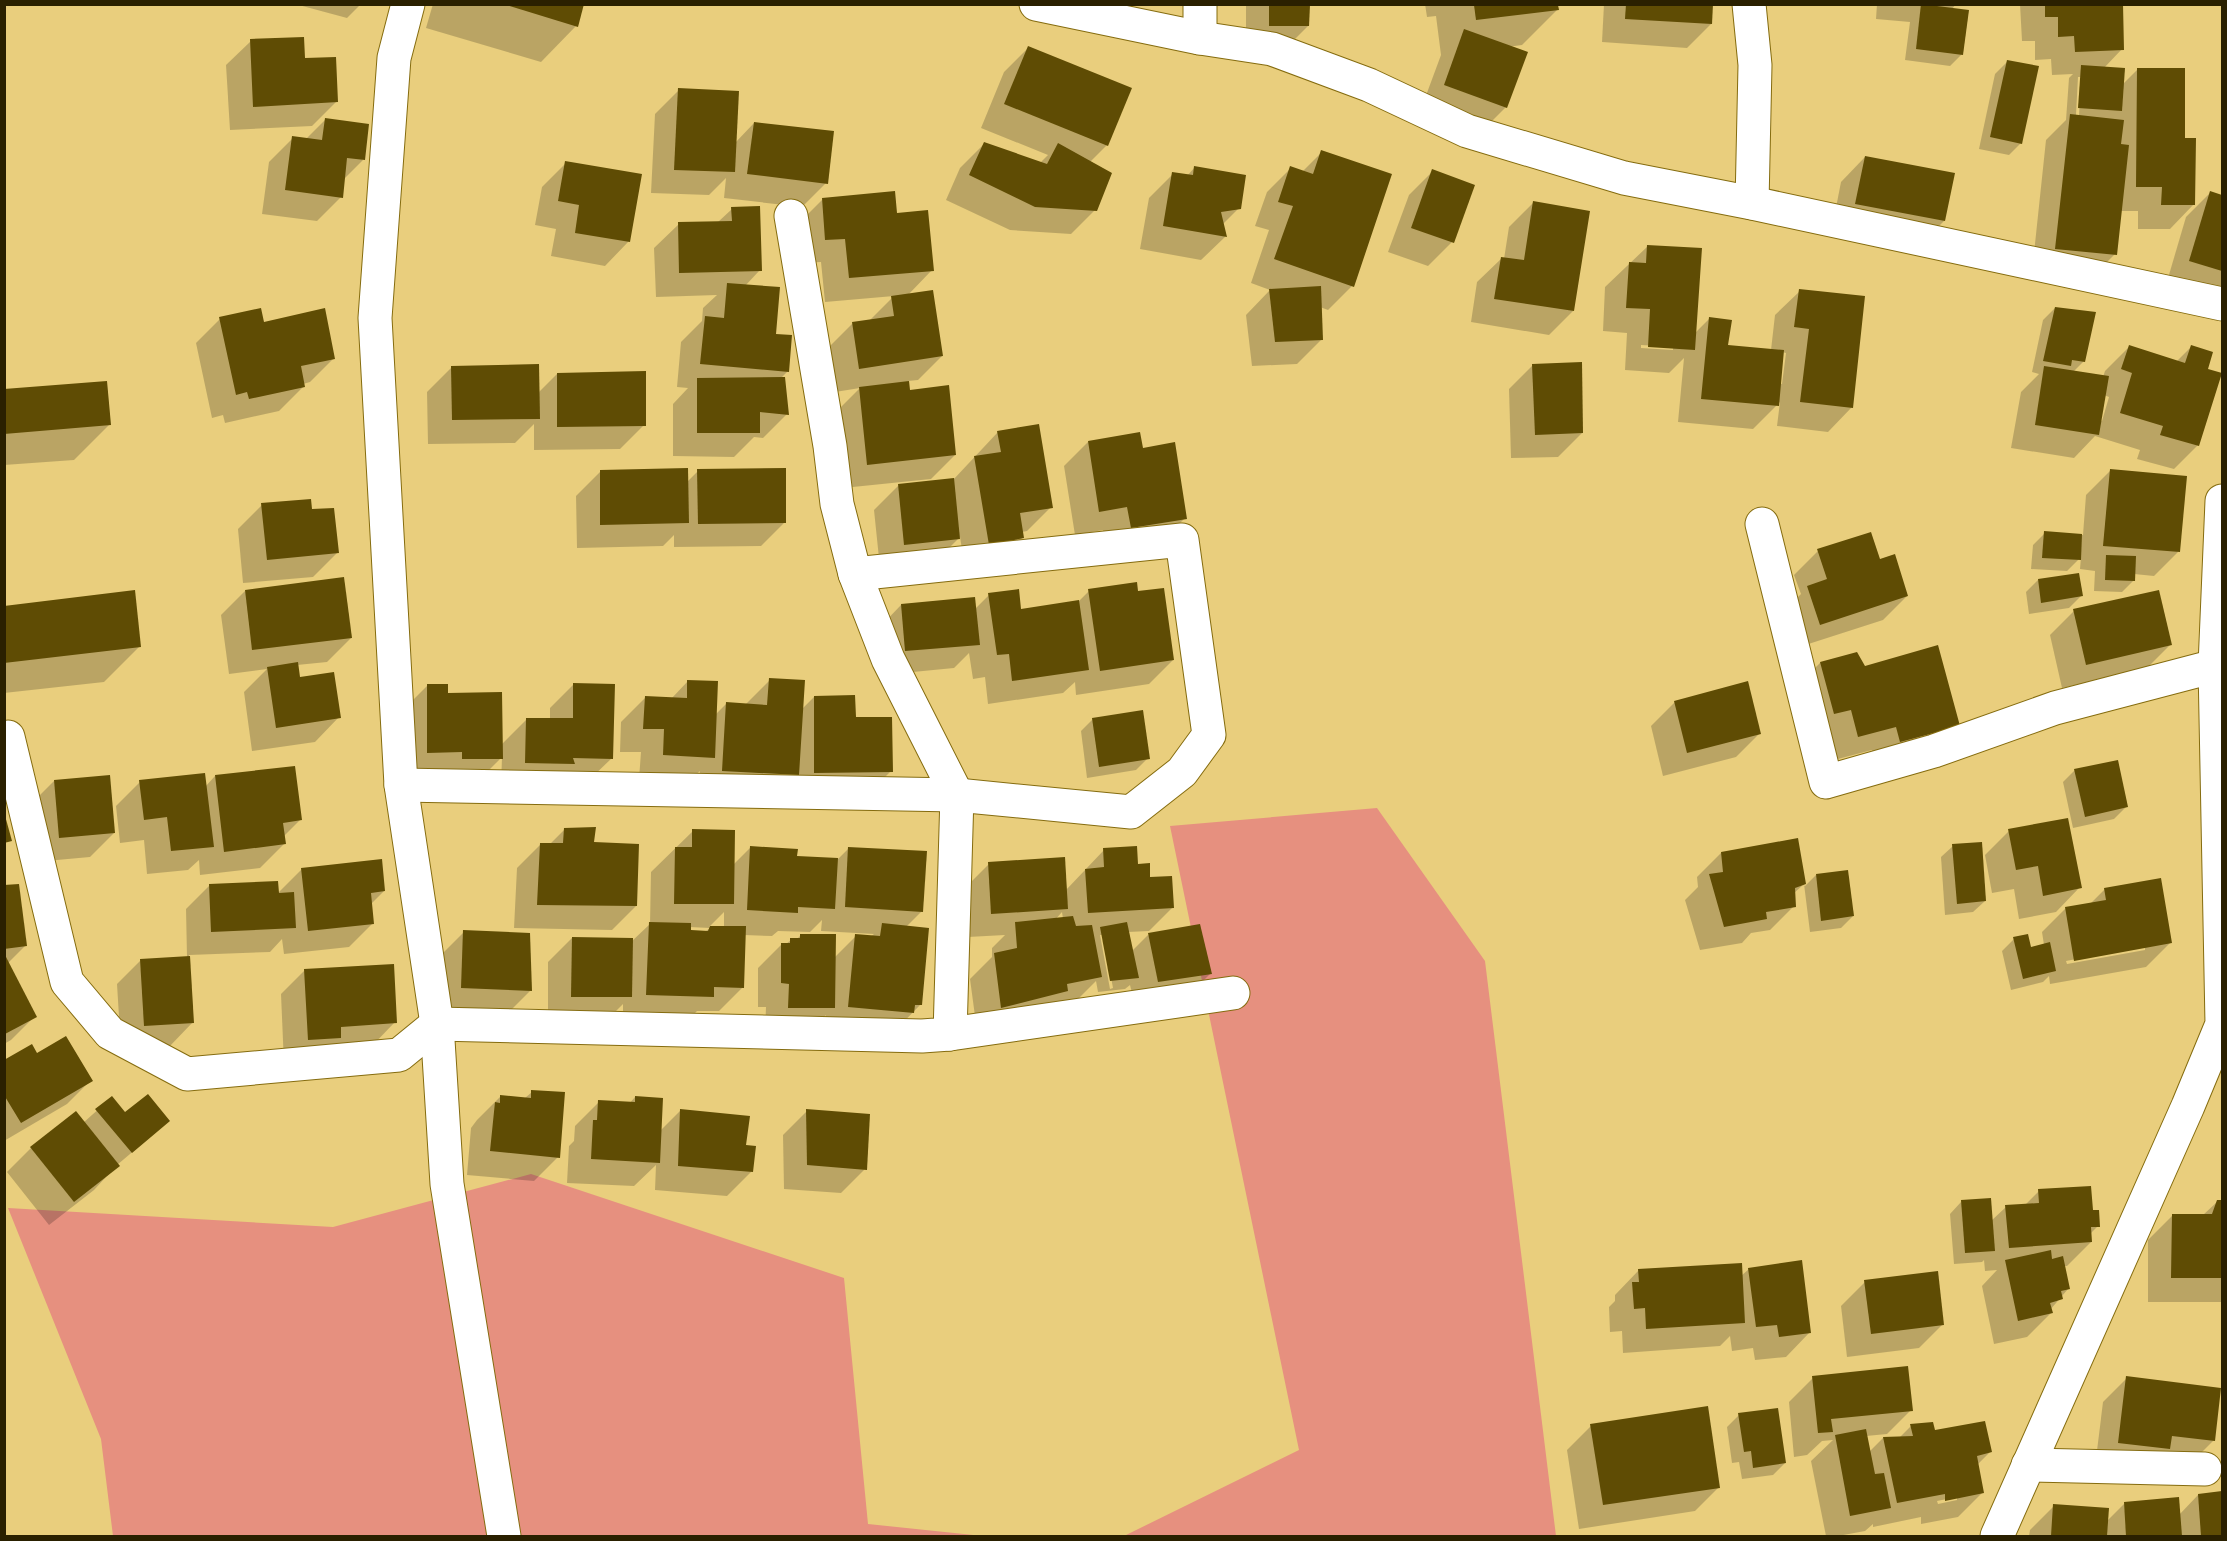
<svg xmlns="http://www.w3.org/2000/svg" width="2227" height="1541" font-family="'DejaVu Sans',sans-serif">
  <rect width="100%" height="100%" fill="#e9ce7d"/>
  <!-- green -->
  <g fill="#e6907f">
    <polygon points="1377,808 1485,961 1556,1536 1124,1536 1299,1450 1170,826"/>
    <polygon points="531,1174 844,1278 868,1524 983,1536 113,1536 101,1439 8,1208 333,1227"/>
  </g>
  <!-- shadow -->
  <g fill="#0003" fill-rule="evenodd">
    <polygon points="295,4 361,4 347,18"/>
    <polygon points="433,4 583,4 576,26 541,62 426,28"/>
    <polygon points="1246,4 1308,4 1308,26 1284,50 1246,50"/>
    <polygon points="1425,4 1557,4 1557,10 1522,45 1507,47 1506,107 1482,131 1421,109 1441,55 1436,16 1427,17"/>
    <polygon points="1604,4 1712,4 1711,24 1687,48 1602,42"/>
    <polygon points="1877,4 1956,4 1952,9 1962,54 1950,66 1905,60 1910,22 1876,19"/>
    <path d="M2020,4H2121L2122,49L2104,68L2122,85L2138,69L2183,140L2194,204L2170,229H2138V211H2120L2115,254L2091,278L2032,272L2046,140L2066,120L2069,78L2073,74L2052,75L2051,59L2035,60V41H2022ZM2078,77H2081L2079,116L2076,115Z"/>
    <polygon points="251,41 304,60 336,102 312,126 230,130 226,65"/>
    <polygon points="1028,48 1107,145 1090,162 1095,210 1071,234 1010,230 946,200 960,168 984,144 1040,163 1048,155 981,128 1004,72"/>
    <polygon points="2007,62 2021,143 2009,155 1979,149 1995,74"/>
    <polygon points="679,90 735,143 754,123 826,183 802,207 724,198 726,178 709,195 651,193 655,114"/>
    <polygon points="325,120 363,160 344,179 341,197 317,221 262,214 269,162 293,138 306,139"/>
    <polygon points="1322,152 1352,286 1328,310 1320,307 1321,340 1297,364 1252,366 1246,315 1270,290 1251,283 1269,230 1255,226 1267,192 1291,168 1302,172"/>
    <polygon points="1865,157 1944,221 1920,245 1832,228 1841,182"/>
    <polygon points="566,163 629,241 605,266 551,256 556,229 535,225 542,187"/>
    <polygon points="1195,167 1239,208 1222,225 1225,237 1201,260 1140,249 1149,198 1173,174 1187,176"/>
    <polygon points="1433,171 1452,242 1428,266 1388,252 1409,195"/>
    <polygon points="2210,193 2222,196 2222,294 2166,285 2186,217"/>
    <polygon points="822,200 896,215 932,270 907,296 942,356 918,380 908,381 909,392 955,455 931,479 843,488 835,413 860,388 835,392 829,347 853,323 869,321 894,296 825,302 821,262 802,263 798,224"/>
    <polygon points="1533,203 1573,311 1549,335 1471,322 1477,282 1502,258 1504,259 1509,227"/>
    <polygon points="732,209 760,270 745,286 788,371 780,379 787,414 763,438 754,437 734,457 673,456 673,404 688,388 677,387 681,342 702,321 703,308 717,295 656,297 654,248 679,224 718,222"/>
    <path d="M1648,246L1694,334L1709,319L1727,346L1771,350L1775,315L1800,291L1852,407L1828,432L1777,426L1780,402L1753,429L1678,422L1684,358L1669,373L1625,370L1627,333L1603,331L1605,287ZM1641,345L1673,347V350L1641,348ZM1782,352L1786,353L1782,384L1779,383Z"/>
    <path d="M2055,308L2084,361L2073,372L2103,377L2105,371L2129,347L2176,362L2191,347L2206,370L2198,445L2174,469L2137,459L2140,450L2095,436L2074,458L2011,448L2021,392L2039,374L2032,372L2043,320ZM2104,395L2109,397L2102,421L2100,420Z"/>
    <polygon points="220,319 263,324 334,358 310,382 303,384 303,387 279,411 225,423 223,415 212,418 196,343"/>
    <polygon points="1533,365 1582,433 1558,457 1511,458 1509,389"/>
    <polygon points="451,368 538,393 557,374 644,425 620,449 534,450 534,424 515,443 428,444 427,392"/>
    <polygon points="4,391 109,425 74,460 4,465"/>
    <polygon points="998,432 1051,507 1027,531 1022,532 1022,538 998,562 965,568 960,537 934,563 880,568 874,510 898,486 953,480"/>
    <polygon points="1088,442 1142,449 1185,518 1161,542 1107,551 1103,530 1075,535 1064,466"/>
    <polygon points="698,471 785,522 761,546 674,547 674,535 663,546 577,548 576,496 600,472 687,482"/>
    <polygon points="2110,471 2178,552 2154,576 2134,574 2134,580 2122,592 2094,591 2095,571 2080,569 2081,557 2067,571 2031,569 2033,545 2045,533 2083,535 2086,495"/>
    <polygon points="262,505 311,511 337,553 313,577 243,583 238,529"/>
    <polygon points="1818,551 1879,561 1907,596 1883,620 1796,648 1784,611 1801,594 1794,575"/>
    <polygon points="2038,580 2081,596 2069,608 2029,614 2026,592"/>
    <polygon points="245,591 351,638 327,662 297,665 299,678 339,717 315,742 252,751 244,692 267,669 229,674 221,615"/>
    <polygon points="1089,591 1137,593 1173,660 1149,684 1076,695 1075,682 1063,693 988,704 985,677 973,679 969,653 954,668 882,675 877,630 901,605 975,609 989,595 1020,610 1078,602"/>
    <polygon points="4,608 140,646 104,682 4,693"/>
    <polygon points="2074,611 2170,645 2146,669 2062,688 2050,635"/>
    <polygon points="1856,653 1864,667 1958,725 1876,765 1872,750 1834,760 1796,687 1820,663"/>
    <polygon points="770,680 801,710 814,697 891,771 867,795 698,794 700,771 689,781 639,779 641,752 620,752 621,722 645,698 671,699 688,681 715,715 726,704 746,704"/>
    <polygon points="574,684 612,758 587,782 501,786 502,757 477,782 403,776 403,710 427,686 501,745 527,719 550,719 550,708"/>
    <polygon points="1675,702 1760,733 1736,757 1663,776 1651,726"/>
    <polygon points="1093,719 1148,758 1136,770 1087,778 1081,731"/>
    <polygon points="2075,770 2126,807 2114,819 2073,828 2063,782"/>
    <polygon points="215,776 301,819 283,837 284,844 260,868 200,875 199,860 188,870 147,874 144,840 120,843 116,806 140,782 205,787"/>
    <polygon points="54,781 114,833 90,857 35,862 30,805"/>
    <polygon points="565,829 592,844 636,906 612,930 514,928 517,868 541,844 550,844"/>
    <path d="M693,831L733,865L751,847L796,857L838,859L849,848L922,911L906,927L920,1005L889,1037L824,1031L826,1015L809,1032H765L766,1007H758V968L782,944H786L791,940H796L801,935L834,958L856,936L870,937L874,934L821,931L822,920L810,932L778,931L772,936L744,935L743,987L719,1011H697L688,1020L623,1018V1004L606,1021H548V962L572,938L631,942L650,924L651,872ZM724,912V927H709ZM689,927L710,928L705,932H689Z"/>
    <polygon points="2009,831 2080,887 2056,912 2019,919 2014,889 1992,893 1985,855"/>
    <polygon points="1796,839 1804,887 1816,875 1853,916 1841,928 1810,932 1804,884 1793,894 1794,906 1770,930 1751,933 1742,943 1700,950 1685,900 1698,887 1697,877 1721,853"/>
    <polygon points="1953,846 1985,901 1973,912 1945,915 1941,857"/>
    <path d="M1104,850L1137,865L1173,907L1149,931L1128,932L1132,951L1148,935L1211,973L1187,997L1135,1005L1130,985L1125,989L1098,992L1096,981L1077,1000L977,1031L970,979L992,957V948L1005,935L968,937L965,888L989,864L1066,890ZM1062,912L1063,919L1055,920ZM1100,935H1103L1113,988L1110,989Z"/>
    <polygon points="302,869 384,891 371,904 373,923 349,947 284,954 282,939 270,952 189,955 193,1022 169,1047 121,1049 117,984 141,960 187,957 186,909 210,885 277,894"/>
    <polygon points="4,887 25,946 7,964 35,1016 11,1040 4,1044"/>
    <path d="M2105,889L2170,943L2146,967L2050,984L2049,976L2043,982L2011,990L2002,951L2014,939L2030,949L2044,945L2042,932L2066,908L2090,904ZM2145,946V950L2067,964L2066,961Z"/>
    <polygon points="464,932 530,991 506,1015 438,1011 440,956"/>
    <polygon points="305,970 395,1022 371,1047 284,1064 281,994"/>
    <polygon points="37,1055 91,1080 67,1104 4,1141 4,1062"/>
    <polygon points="532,1092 558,1157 534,1181 467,1175 471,1128 477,1120 501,1096 525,1098"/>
    <polygon points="635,1097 660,1131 681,1110 744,1146 751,1172 727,1196 655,1190 656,1165 634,1186 567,1183 569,1146 574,1141 575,1126 599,1102 629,1104"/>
    <polygon points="111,1098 125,1114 156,1132 117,1165 94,1190 49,1225 7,1172 31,1148 83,1123"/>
    <polygon points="807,1111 865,1169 841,1193 784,1189 783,1135"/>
    <polygon points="2039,1191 2091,1212 2098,1226 2090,1234 2091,1242 2067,1266 2063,1266 2068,1289 2050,1310 2051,1313 2027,1337 1994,1344 1982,1286 1997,1270 1985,1271 1984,1260 1982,1262 1954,1264 1950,1214 1961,1202 1991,1221 2006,1207 2024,1206"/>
    <polygon points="2222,1201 2222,1302 2148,1302 2148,1240 2172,1216 2203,1215 2217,1202"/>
    <polygon points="1749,1269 1810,1332 1786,1357 1755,1360 1753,1348 1732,1351 1730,1336 1720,1346 1623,1353 1622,1331 1610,1332 1609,1307 1615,1301 1615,1295 1639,1270 1741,1276"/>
    <polygon points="1865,1282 1943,1324 1919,1348 1847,1357 1841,1306"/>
    <path d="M1813,1378L1911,1410L1887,1434L1866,1436L1869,1452L1883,1438H1899L1911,1426L1934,1431L1990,1452L1977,1465L1982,1493L1958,1517L1921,1524V1517L1873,1527V1524L1865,1531L1838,1536H1826L1811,1461L1833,1440L1822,1441L1807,1455L1794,1457L1789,1402ZM1957,1497V1500L1938,1504L1937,1501Z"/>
    <polygon points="2127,1378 2214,1440 2190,1464 2095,1467 2103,1402"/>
    <polygon points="1739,1415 1785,1463 1773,1475 1742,1479 1739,1462 1732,1463 1727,1427"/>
    <polygon points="1591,1426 1719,1487 1695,1511 1579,1529 1567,1450"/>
    <polygon points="2222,1493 2222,1536 2029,1536 2030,1530 2054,1506 2106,1522 2124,1504 2179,1515 2198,1495"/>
  </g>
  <!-- building -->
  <g fill="#5f4c04">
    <polygon points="503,4 584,4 578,27"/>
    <polygon points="1626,4 1713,4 1712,24 1625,19"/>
    <polygon points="1921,4 1969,10 1963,55 1916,49"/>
    <polygon points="2045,4 2123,4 2124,50 2075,52 2074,36 2058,37 2058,17 2045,17"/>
    <polygon points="1269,5 1310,5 1309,26 1269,26"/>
    <polygon points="1474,5 1558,5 1559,10 1476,20"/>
    <polygon points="1464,29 1528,52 1507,108 1444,85"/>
    <polygon points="304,37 305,58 336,57 338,102 253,107 250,39"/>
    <polygon points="1028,46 1132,88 1108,146 1004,104"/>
    <polygon points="2007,60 2039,66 2022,144 1990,137"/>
    <polygon points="2081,65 2125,68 2122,111 2078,108"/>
    <polygon points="2137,68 2185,68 2185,138 2196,138 2195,205 2161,205 2162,187 2136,187"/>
    <polygon points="678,88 739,91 735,172 674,170"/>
    <polygon points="2070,114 2124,120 2121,144 2129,145 2117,255 2055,249"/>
    <polygon points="325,118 369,124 365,160 347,158 343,198 285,190 292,136 322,140"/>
    <polygon points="754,122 834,131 828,184 747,174"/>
    <polygon points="984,142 1047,164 1058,143 1112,173 1097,211 1035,207 969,175"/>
    <polygon points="1321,150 1392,174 1354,287 1274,259 1293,206 1278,202 1290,166 1313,174"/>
    <polygon points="1865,156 1955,173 1945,221 1855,204"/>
    <polygon points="565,161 642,174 630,242 575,233 579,205 558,201"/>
    <polygon points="1194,166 1246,175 1241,209 1221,212 1227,237 1163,226 1172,172 1193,175"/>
    <polygon points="1432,169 1475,185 1454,243 1411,228"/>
    <polygon points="895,191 897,213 928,210 934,271 849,278 845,239 825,240 822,198"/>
    <polygon points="2210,191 2222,195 2222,271 2189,261"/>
    <polygon points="1533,201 1590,211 1574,311 1494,299 1501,257 1524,260"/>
    <polygon points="760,206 762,271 679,273 678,222 732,221 731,207"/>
    <polygon points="1647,245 1702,248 1695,350 1648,347 1650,309 1626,308 1629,262 1646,263"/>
    <polygon points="727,283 780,287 776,334 792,335 789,372 700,364 705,316 724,318"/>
    <polygon points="1321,286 1323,340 1275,342 1269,289"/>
    <polygon points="1799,289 1865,296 1853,408 1800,402 1809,329 1794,327"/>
    <polygon points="933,290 943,356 859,369 852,322 894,316 891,296"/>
    <polygon points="2055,307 2096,312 2085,362 2072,360 2071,366 2043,361"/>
    <polygon points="261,308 264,322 325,308 335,359 301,366 305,387 249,399 247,392 236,395 219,317"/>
    <polygon points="1709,317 1732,320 1728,345 1784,350 1779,406 1701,399"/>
    <polygon points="2129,345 2185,363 2191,345 2213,352 2208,369 2222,373 2199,446 2160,435 2163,426 2120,413 2132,373 2121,369"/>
    <polygon points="1582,362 1583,433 1535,435 1532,364"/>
    <polygon points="539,364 540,419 452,420 451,366"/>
    <polygon points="2044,366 2109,376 2099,435 2035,425"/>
    <polygon points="646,371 646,426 557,427 557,373"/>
    <polygon points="785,377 789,415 760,412 760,433 697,433 697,378"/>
    <polygon points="107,381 111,425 4,434 4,389"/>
    <polygon points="909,381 910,390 949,385 956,455 867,465 859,387"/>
    <polygon points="1039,424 1053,508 1020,513 1024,538 989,545 974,456 1001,452 997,431"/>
    <polygon points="1140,432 1143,448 1175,442 1187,519 1131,528 1127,507 1099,512 1088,441"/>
    <polygon points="688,468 689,523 600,525 600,470"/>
    <polygon points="786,468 786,523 698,524 697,469"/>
    <polygon points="2110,469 2187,476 2180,552 2103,546"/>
    <polygon points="954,478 960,539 904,545 898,484"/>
    <polygon points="311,499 312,509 334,508 339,553 267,560 261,503"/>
    <polygon points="2044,531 2082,534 2081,560 2042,558"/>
    <polygon points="1871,532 1880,559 1895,554 1908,596 1820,625 1807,586 1827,579 1817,549"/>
    <polygon points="2106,555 2136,556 2135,581 2105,580"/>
    <polygon points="2079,573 2083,596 2041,603 2038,579"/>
    <polygon points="344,577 352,638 252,650 245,590"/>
    <polygon points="1137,582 1138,591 1164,588 1174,660 1100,671 1088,589"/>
    <polygon points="1019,589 1021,609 1079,600 1089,670 1012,681 1009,654 997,655 988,593"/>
    <polygon points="135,590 141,647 4,663 4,606"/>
    <polygon points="2159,590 2172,645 2086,665 2073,609"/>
    <polygon points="975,597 980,645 905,651 901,604"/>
    <polygon points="1938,645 1960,726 1900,742 1896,727 1858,737 1851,710 1834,714 1820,662 1857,652 1865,666"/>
    <polygon points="298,662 300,677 334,672 341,718 276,728 267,667"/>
    <polygon points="769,678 805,680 799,775 722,771 726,702 767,705"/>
    <polygon points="687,680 718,681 715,758 663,755 664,729 643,729 645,696 687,698"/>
    <polygon points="1748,681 1761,734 1687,753 1674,701"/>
    <polygon points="573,683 615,684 613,759 573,758 575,764 525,763 526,718 573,718"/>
    <polygon points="427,684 448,684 448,693 502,692 503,759 462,759 462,752 427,753"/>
    <polygon points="855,695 856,717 892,717 893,772 814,773 814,696"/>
    <polygon points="1143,710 1150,759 1099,767 1092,718"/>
    <polygon points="2118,760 2128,807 2085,817 2074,769"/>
    <polygon points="295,766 302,820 283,823 286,844 224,852 215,775"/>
    <polygon points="205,773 214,847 171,851 167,817 144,820 139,780"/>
    <polygon points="110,775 115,833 59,838 54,780"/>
    <polygon points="4,812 12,841 4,843"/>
    <polygon points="2068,818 2082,888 2043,896 2038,866 2016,870 2008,829"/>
    <polygon points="596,827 594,842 639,844 637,906 537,905 540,843 563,843 564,828"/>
    <polygon points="692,829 735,830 734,904 674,904 675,847 692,847"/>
    <polygon points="1798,838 1806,884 1795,888 1796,907 1766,912 1767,919 1724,927 1709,874 1723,872 1721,852"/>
    <polygon points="1982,842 1986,901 1957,904 1952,844"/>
    <polygon points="750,846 798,849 797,856 838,858 835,909 798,907 798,913 747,910"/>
    <polygon points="1137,846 1138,864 1150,863 1150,877 1172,876 1174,908 1088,913 1085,869 1104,867 1103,848"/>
    <polygon points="848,847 927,851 923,912 845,907"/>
    <polygon points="1065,857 1068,909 991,914 988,862"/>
    <polygon points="382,859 385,891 371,893 374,924 308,931 301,868"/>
    <polygon points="1848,870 1854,916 1821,921 1816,874"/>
    <polygon points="2161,878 2172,943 2074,961 2065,907 2106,900 2104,888"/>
    <polygon points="278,881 279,893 294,892 296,928 211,932 209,884"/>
    <polygon points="19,884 27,946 4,949 4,885"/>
    <polygon points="1073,916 1076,926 1092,925 1102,977 1067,984 1068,991 1001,1008 994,953 1017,948 1015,922"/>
    <polygon points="649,922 691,923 691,930 708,931 710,926 746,926 744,988 714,987 714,997 646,995"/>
    <polygon points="1127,922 1139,978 1110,981 1100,927"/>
    <polygon points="882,923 929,928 922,1005 915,1005 914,1013 848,1007 855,934 880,936"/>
    <polygon points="1200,924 1212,974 1158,982 1148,933"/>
    <polygon points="463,930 530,933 532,991 461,988"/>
    <polygon points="800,934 836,934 835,1008 788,1008 789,984 781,983 781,943 790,943 790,938 800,938"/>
    <polygon points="2028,934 2031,947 2050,942 2056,971 2023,979 2013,937"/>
    <polygon points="572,937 633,938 632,997 571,997"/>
    <polygon points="5,955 37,1017 5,1034"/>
    <polygon points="190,956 194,1023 144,1026 140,959"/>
    <polygon points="394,964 397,1023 341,1027 341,1038 308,1040 304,969"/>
    <polygon points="66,1036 93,1081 21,1123 4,1095 4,1060 32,1044 37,1053"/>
    <polygon points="531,1090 565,1092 560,1158 490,1151 495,1102 500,1103 500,1095 531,1098"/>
    <polygon points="148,1094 170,1121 132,1153 95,1109 112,1096 125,1112"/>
    <polygon points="635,1096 663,1098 660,1163 591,1159 593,1120 597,1120 598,1100 635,1102"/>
    <polygon points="680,1109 750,1116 746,1145 756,1146 753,1172 678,1166"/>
    <polygon points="806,1109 870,1114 867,1170 807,1165"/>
    <polygon points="76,1111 120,1166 74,1202 30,1147"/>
    <polygon points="2091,1186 2093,1210 2099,1210 2100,1227 2091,1227 2092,1242 2009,1248 2005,1205 2039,1203 2038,1189"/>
    <polygon points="1991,1198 1995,1251 1965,1253 1961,1200"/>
    <polygon points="2217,1200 2222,1200 2222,1278 2171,1278 2172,1214 2212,1214"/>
    <polygon points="2051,1250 2052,1259 2063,1256 2070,1289 2061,1291 2063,1299 2050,1303 2053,1313 2018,1321 2005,1260"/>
    <polygon points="1802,1260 1811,1333 1779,1337 1777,1325 1756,1327 1748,1268"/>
    <polygon points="1742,1263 1745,1323 1646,1329 1645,1308 1634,1309 1632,1282 1639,1282 1638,1269"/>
    <polygon points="1938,1271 1944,1325 1871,1334 1864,1280"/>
    <polygon points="1908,1366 1913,1411 1831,1419 1833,1432 1818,1433 1812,1376"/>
    <polygon points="2126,1376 2221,1388 2215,1441 2172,1436 2170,1449 2118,1443"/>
    <polygon points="1708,1406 1720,1488 1603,1505 1590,1424"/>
    <polygon points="1778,1408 1786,1463 1753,1468 1751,1451 1744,1452 1738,1413"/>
    <polygon points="1985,1421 1992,1452 1977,1456 1984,1493 1945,1501 1945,1494 1897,1503 1883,1437 1913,1436 1910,1424 1933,1422 1935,1430"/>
    <polygon points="1866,1429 1875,1474 1884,1473 1891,1508 1850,1516 1835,1435"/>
    <polygon points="2222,1491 2222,1536 2201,1536 2198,1494"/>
    <polygon points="2179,1497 2182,1536 2126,1536 2124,1502"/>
    <polygon points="2053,1504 2109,1508 2107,1536 2051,1536"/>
  </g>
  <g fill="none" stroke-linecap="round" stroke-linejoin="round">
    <!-- minor casing -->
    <g stroke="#856c0f" stroke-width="35">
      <g id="minor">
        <polyline points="408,4 394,58 375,318 401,785 437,1024 447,1184 504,1536"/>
        <polyline points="1036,4 1200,38 1272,49 1369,85 1467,131 1624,178 1752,203 2222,304"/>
        <polyline points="1749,4 1755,65 1752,203"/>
        <polyline points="1200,38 1200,4"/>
        <polyline points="1762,524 1826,782 1934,751 2055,708 2215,666"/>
        <polyline points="8,737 67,982 110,1033 187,1074 399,1055 437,1024 922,1036 950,1034 957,795 888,659 855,574 837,504 830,446 791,216"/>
        <polyline points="401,785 957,795 1131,812 1182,772 1209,735 1182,540 855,574"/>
        <polyline points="950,1034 1233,993"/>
        <polyline points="2028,1465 2205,1469"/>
        <polyline points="1997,1536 2188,1106 2222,1024 2215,666 2222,501"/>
      </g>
    </g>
    <!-- minor -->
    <use href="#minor" stroke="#fff" stroke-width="33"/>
  </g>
  <!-- border -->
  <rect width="2227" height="1541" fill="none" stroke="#2a2000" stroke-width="12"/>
</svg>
